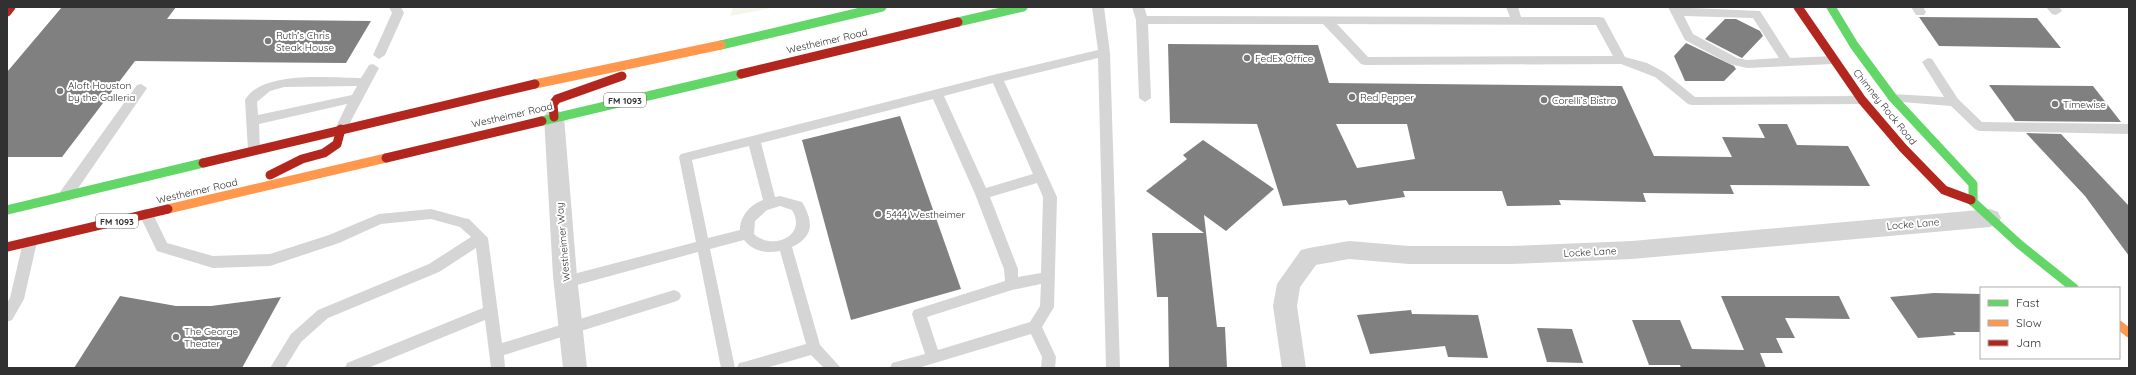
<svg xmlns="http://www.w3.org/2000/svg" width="2136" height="375" font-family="Quicksand,sans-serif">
  <rect width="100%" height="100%" fill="#fff"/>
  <!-- green -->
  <polygon fill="#f2f6ed" points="733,7 777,7 730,16"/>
  <!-- building -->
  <g fill="#808080" fill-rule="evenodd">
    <polygon points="62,7 176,7 167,19 371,21 346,63 135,61 62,157 7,157 7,72"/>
    <polygon points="1919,17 2037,18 2061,48 1939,46"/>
    <polygon points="1725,19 1736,19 1760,31 1763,36 1742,58 1705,39"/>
    <polygon points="1686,43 1734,66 1736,69 1724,81 1685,81 1674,56"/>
    <path d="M1168,44L1318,45L1329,83L1622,86L1654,156L1732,157L1722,137L1765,138L1758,124H1787L1797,145L1848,146L1870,186L1730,185L1734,194L1643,193L1646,202L1559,200L1561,205L1507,206L1502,191H1403L1405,197L1349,205L1346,200L1283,206L1257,124L1170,123ZM1336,124H1407L1415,159L1357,168Z"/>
    <polygon points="1989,85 2093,86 2121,122 2015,121"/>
    <polygon points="900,116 961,289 851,320 802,140"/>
    <polygon points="2026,133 2061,134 2129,206 2129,256 2085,196"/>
    <polygon points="1203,140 1274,189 1226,231 1204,215 1217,327 1225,327 1227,368 1169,368 1168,297 1157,297 1152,233 1204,233 1146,191 1187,159 1183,155"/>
    <polygon points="1934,293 1981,294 1981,332 1953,332 1956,335 1918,338 1890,297"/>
    <polygon points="120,296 176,306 211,306 281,297 242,368 74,368"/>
    <polygon points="1721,296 1839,296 1850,319 1785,318 1795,338 1776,338 1783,353 1760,353 1766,368 1681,368 1680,365 1649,365 1632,320 1680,320 1692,349 1744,350"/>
    <polygon points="1411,310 1412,314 1478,315 1488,358 1448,357 1445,346 1370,354 1357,315"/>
    <polygon points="1537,328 1572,329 1583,363 1547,362"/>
  </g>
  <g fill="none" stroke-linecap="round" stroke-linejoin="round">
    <!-- lane -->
    <g fill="#d5d5d5" fill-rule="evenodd">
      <polygon points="389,7 401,7 404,13 385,55 379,59 373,55 392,13"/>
      <path d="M1092,7H1104L1110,53L1120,368H1106L1098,58L1004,81L1057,197L1054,307L1042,327L1056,357L1055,368H1041L1042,357L1031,334L918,368H890L892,363L925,354L912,314L914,310L1005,281L1004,269L975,194L933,99L761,143L775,197L780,196L802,202C813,221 815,236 792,247L820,345L841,368H824L811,355L766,368H737L739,363L744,362L806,344L780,251C766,254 753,251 744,240L710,249L735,368H721L698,252L566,288L561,286L559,282L561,278L566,276L696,242L679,157L681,154L997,74L1098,50ZM993,83L1033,174L986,188L944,96ZM749,146L763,200C750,205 740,216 740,230L708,238L692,160ZM1037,183L1043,197L1041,273L1018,277V269L990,197ZM780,206L792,210C808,236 772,251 754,234L755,221L767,210ZM1041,284L1040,306L1030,322L938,350L927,317L1012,290Z"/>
      <path d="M1132,7H1144L1147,16L1510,17L1506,7H1518L1521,17H1600L1604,18L1625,57L1647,63L1664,72L1695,97L1862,96L1868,100L1862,104L1692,105L1688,104L1655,77L1621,64L1365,65L1361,64L1323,24H1148L1151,98L1145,102L1139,98L1136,20ZM1337,24L1596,25L1613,56L1368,57Z"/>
      <path d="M1668,7L1760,11L1790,58L1833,56L1839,60L1833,64L1747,68L1730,64L1685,40ZM1684,16L1753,18L1779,58L1747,60L1737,58L1693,34Z"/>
      <polygon points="1911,7 1923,7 1926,12 1924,15 1916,15"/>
      <polygon points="2046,7 2059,7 2062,11 2056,15 2052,14"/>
      <polygon points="1928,58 1932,59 1958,99 1982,122 2129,124 2129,134 1979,131 1975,129 1951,106 1889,101 1887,98 1893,94 1944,97 1922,62"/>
      <path d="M373,64L379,68L345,132H337L335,129L347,104L259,124L260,150L258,153H250L248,150L245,100C262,70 331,78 361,78L369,65ZM357,86L352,95L258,115L257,102L270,91L284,87Z"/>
      <polygon points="141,84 147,88 145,91 70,200 60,200 58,196 60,192 137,85"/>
      <polygon points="146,209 151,210 167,243 213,256 270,254 329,235 379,214 431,209 464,218 469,219 488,238 502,343 674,290 679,292 681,296 679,300 674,302 504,355 505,368 491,368 485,320 368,368 345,368 347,363 483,308 476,248 439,272 328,318 301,342 285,368 270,368 291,334 318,310 429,264 471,237 460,227 431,219 381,224 339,243 270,266 213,268 157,251 139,214 141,210"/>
      <polygon points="30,237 35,238 37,242 24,299 12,320 7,322 7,303 10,298 23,242 25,238"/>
    </g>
    <!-- street -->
    <g fill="#d5d5d5" fill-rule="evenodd">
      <polygon points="554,109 561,112 564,117 577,276 587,368 563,368 553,276 544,117 547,112"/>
      <polygon points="1990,209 1998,212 2001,218 1998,224 1990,227 1632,259 1511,264 1409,264 1349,259 1316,265 1300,287 1297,306 1306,368 1282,368 1273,306 1277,284 1301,250 1309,248 1349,241 1409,246 1511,246 1632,241"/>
    </g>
    <!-- fast -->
    <g stroke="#63d668" stroke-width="9">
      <polyline points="1831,7 1854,45 1893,98 1973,184 1973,201"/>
      <polyline points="958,22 1023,7"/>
      <polyline points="721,45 882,7"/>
      <polyline points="542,121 741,74"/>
      <polyline points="1971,200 2019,244 2074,288"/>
      <polyline points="7,210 203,163"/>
    </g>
    <!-- slow -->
    <g stroke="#ff974d" stroke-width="9">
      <polyline points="535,84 721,45"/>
      <polyline points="168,209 386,158"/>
      <polyline points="2119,325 2129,333"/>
    </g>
    <!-- jam -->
    <g stroke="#b3261e" stroke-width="9">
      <polyline points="1798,7 1862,100 1903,148 1944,190 1971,200"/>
      <polyline points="7,12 11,7"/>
      <polyline points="741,74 958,22"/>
      <polyline points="554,117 553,104 557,99 622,76"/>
      <polyline points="386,158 542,121"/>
      <polyline points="203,163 535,84"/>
      <polyline points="270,175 302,159 324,153 337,144 341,129"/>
      <polyline points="7,247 168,209"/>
    </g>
  </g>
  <!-- markers -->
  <g fill="#797979" stroke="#fff" stroke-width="1.5">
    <circle cx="268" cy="41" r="4"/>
    <circle cx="1247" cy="58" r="4"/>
    <circle cx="60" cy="91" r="4"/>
    <circle cx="1352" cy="97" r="4"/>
    <circle cx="1544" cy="100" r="4"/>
    <circle cx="2055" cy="104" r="4"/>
    <circle cx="878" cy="214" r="4"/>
    <circle cx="176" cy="337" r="4"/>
  </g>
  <g text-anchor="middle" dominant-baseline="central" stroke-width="4" stroke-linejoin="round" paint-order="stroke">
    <!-- shield labels -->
    <g fill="#fff" stroke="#6f6f6f" stroke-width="1">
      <rect x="604" y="93" width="42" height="14" rx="3"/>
      <rect x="96" y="214" width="42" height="14" rx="3"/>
    </g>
    <g font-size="9" font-weight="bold" fill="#313131">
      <text x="625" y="100">FM 1093</text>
      <text x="117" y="221">FM 1093</text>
    </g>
    <!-- poi labels -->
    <g font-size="10" fill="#313131" stroke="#fff" text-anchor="start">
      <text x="276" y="35">Ruth's Chris<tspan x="276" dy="12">Steak House</tspan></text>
      <text x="1255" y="58">FedEx Office</text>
      <text x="68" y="85">Aloft Houston<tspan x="68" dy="12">by the Galleria</tspan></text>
      <text x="1360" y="97">Red Pepper</text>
      <text x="1552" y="100">Corelli’s Bistro</text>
      <text x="2063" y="104">Timewise</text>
      <text x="886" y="214">5444 Westheimer</text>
      <text x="184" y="331">The George<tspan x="184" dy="12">Theater</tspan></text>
    </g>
    <!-- street labels -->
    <g font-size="10" fill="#313131" stroke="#fff">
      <text transform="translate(827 41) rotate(-13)">Westheimer Road</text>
      <text transform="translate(1885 107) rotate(51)">Chimney Rock Road</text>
      <text transform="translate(512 115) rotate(-13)">Westheimer Road</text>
      <text transform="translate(197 191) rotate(-13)">Westheimer Road</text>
      <text transform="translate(1913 224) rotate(-5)">Locke Lane</text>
      <text transform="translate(563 242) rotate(-95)">Westheimer Way</text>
      <text transform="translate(1590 252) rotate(-3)">Locke Lane</text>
    </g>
  </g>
  <!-- border -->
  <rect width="2136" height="375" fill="none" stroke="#313131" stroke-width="16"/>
  <!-- legend -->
  <rect x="1980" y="287" width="140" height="72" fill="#ffffff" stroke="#adadad"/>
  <rect x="1988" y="300" width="20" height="6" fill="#63d668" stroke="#adadad"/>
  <text x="2016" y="307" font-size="12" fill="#313131">Fast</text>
  <rect x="1988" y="320" width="20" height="6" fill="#ff974d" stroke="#adadad"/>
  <text x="2016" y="327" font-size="12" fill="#313131">Slow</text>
  <rect x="1988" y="340" width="20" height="6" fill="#b3261e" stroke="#adadad"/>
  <text x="2016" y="347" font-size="12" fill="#313131">Jam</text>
</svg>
